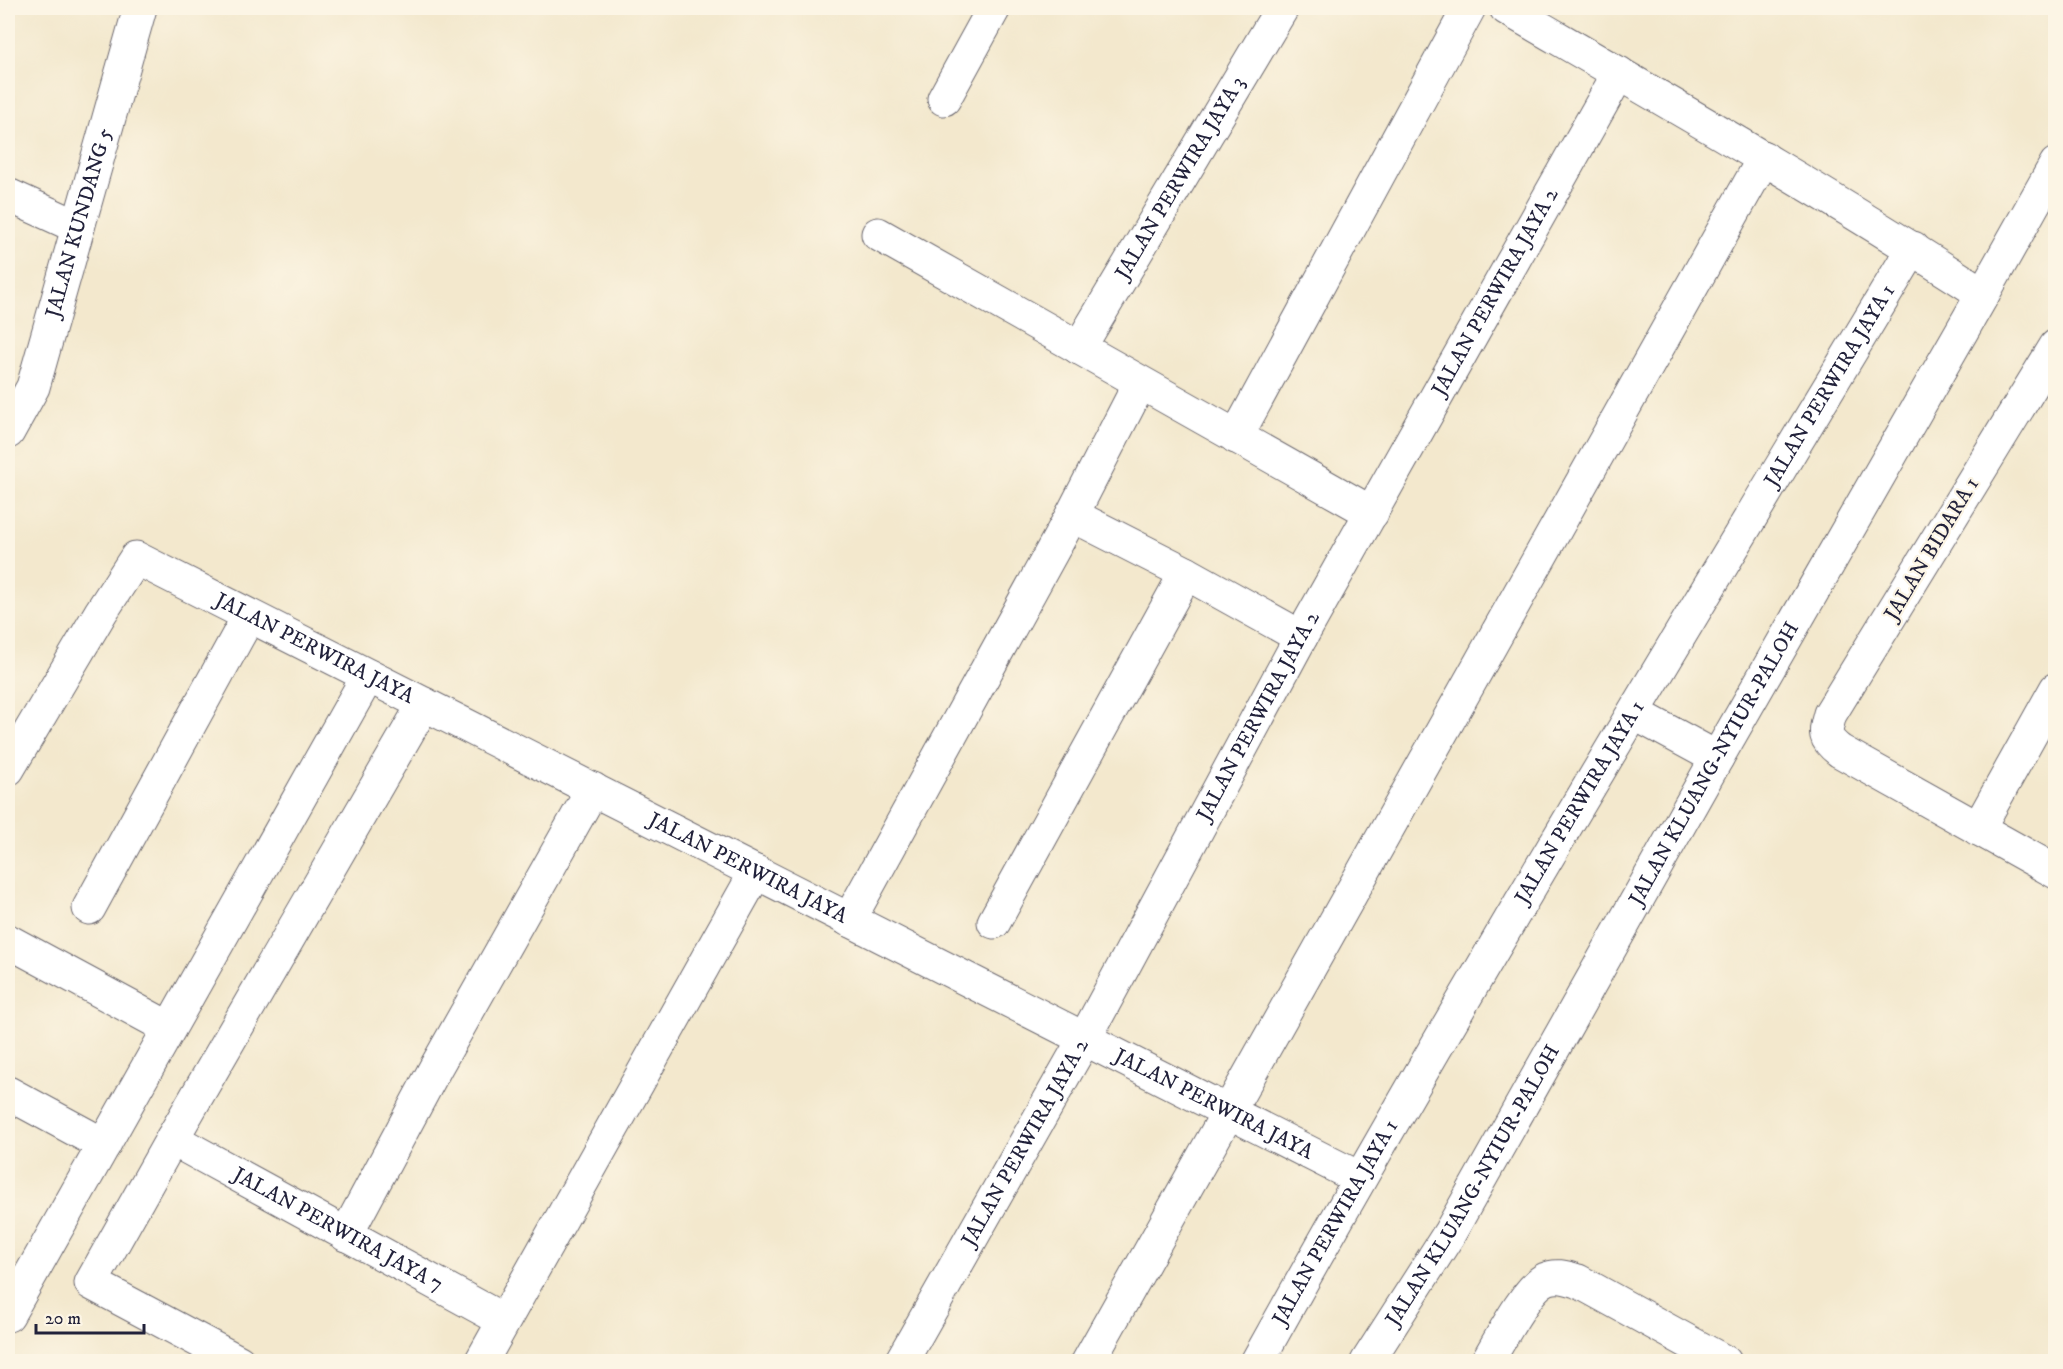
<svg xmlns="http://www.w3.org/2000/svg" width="2063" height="1369" font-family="'IM FELL DW Pica',serif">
  <rect width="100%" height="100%" fill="#fcf5e5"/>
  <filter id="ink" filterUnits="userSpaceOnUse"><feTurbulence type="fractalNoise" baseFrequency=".0167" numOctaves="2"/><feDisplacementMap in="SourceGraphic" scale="12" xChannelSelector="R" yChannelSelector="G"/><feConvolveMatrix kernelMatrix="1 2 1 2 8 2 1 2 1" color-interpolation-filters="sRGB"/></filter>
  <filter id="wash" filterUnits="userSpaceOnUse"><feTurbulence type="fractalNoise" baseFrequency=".008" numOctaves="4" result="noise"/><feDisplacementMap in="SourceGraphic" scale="24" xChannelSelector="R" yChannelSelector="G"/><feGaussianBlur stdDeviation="1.35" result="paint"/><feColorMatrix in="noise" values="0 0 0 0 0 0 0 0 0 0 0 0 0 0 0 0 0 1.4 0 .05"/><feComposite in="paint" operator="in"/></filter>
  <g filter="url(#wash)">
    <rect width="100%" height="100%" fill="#f3e8cd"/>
  </g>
  <g filter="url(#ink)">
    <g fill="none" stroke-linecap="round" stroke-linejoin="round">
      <!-- minor casing -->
      <g stroke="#6b676e" stroke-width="35">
        <g id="minor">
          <path d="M1506,8C1666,101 1827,193 1983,294"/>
          <polyline points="944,99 994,8"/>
          <polyline points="8,195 78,227"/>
          <polyline points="878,234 1372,513"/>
          <path d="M2056,346L1830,714C1825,733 1823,738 1840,751L2056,872"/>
          <path id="s1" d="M1079,348L1282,8"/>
          <path id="s2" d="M8,432L33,387L140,8"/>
          <polyline points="1236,437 1469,8"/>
          <polyline points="1072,515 1140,383"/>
          <polyline points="1634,713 1717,758"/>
          <path id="s3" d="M8,769L101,612L136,558L1359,1178"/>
          <polyline points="1978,829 2056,689"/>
          <polyline points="89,908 249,616"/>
          <polyline points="849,920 1072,515 1186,573 1301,637"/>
          <polyline points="994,922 1186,573"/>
          <polyline points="8,941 169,1028"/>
          <polyline points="8,1093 104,1145"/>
          <path id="s4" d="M172,1139L503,1320"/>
          <polyline points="346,1235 436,1067 593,789"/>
          <polyline points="8,1315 368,676"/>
          <polyline points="239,1362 91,1283 172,1139 424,704"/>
          <polyline points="481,1362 756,872"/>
          <path id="s5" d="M901,1362L1085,1038L1301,637L1619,73"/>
          <polyline points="1088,1362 1764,158"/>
          <path id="s6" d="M1257,1362C1466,985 1691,617 1913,248"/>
          <path id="s7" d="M1367,1362L1449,1234L1717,758L1983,294L2056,164"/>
          <path d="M1487,1362C1499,1342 1527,1287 1546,1279C1557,1274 1567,1278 1578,1281L1725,1362"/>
        </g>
      </g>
      <!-- minor -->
      <use href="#minor" stroke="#fff" stroke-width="33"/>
    </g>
  </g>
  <g text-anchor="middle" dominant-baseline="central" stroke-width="4.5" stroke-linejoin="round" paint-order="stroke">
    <!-- street labels -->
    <g font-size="21" fill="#22223b" stroke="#fcf5e5">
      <text stroke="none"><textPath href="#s1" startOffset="198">JALAN PERWIRA JAYA 3</textPath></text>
      <text stroke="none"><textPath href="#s2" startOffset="222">JALAN KUNDANG 5</textPath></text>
      <text stroke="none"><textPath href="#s5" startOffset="1224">JALAN PERWIRA JAYA 2</textPath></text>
      <text stroke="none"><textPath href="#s6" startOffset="1132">JALAN PERWIRA JAYA 1</textPath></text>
      <text transform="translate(1932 549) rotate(-59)">JALAN BIDARA 1</text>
      <text stroke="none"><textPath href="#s3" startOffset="447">JALAN PERWIRA JAYA</textPath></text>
      <text stroke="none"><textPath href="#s5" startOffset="738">JALAN PERWIRA JAYA 2</textPath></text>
      <text stroke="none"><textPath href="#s7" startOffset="692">JALAN KLUANG-NYIUR-PALOH</textPath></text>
      <text stroke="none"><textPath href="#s6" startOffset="646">JALAN PERWIRA JAYA 1</textPath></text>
      <text stroke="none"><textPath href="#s3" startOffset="933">JALAN PERWIRA JAYA</textPath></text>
      <text stroke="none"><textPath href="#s3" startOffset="1455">JALAN PERWIRA JAYA</textPath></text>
      <text stroke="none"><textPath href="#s5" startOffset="252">JALAN PERWIRA JAYA 2</textPath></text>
      <text stroke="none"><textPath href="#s7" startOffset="206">JALAN KLUANG-NYIUR-PALOH</textPath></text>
      <text stroke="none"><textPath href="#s6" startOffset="160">JALAN PERWIRA JAYA 1</textPath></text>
      <text stroke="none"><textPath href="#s4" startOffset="189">JALAN PERWIRA JAYA 7</textPath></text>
    </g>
  </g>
  <!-- margin -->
  <rect width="2063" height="1369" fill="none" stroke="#fcf5e5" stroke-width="30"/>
  <!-- scale -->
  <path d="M36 1324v9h108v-9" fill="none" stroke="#22223b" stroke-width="3"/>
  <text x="45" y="1324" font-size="18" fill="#22223b" stroke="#fcf5e5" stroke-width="4.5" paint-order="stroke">20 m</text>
</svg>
